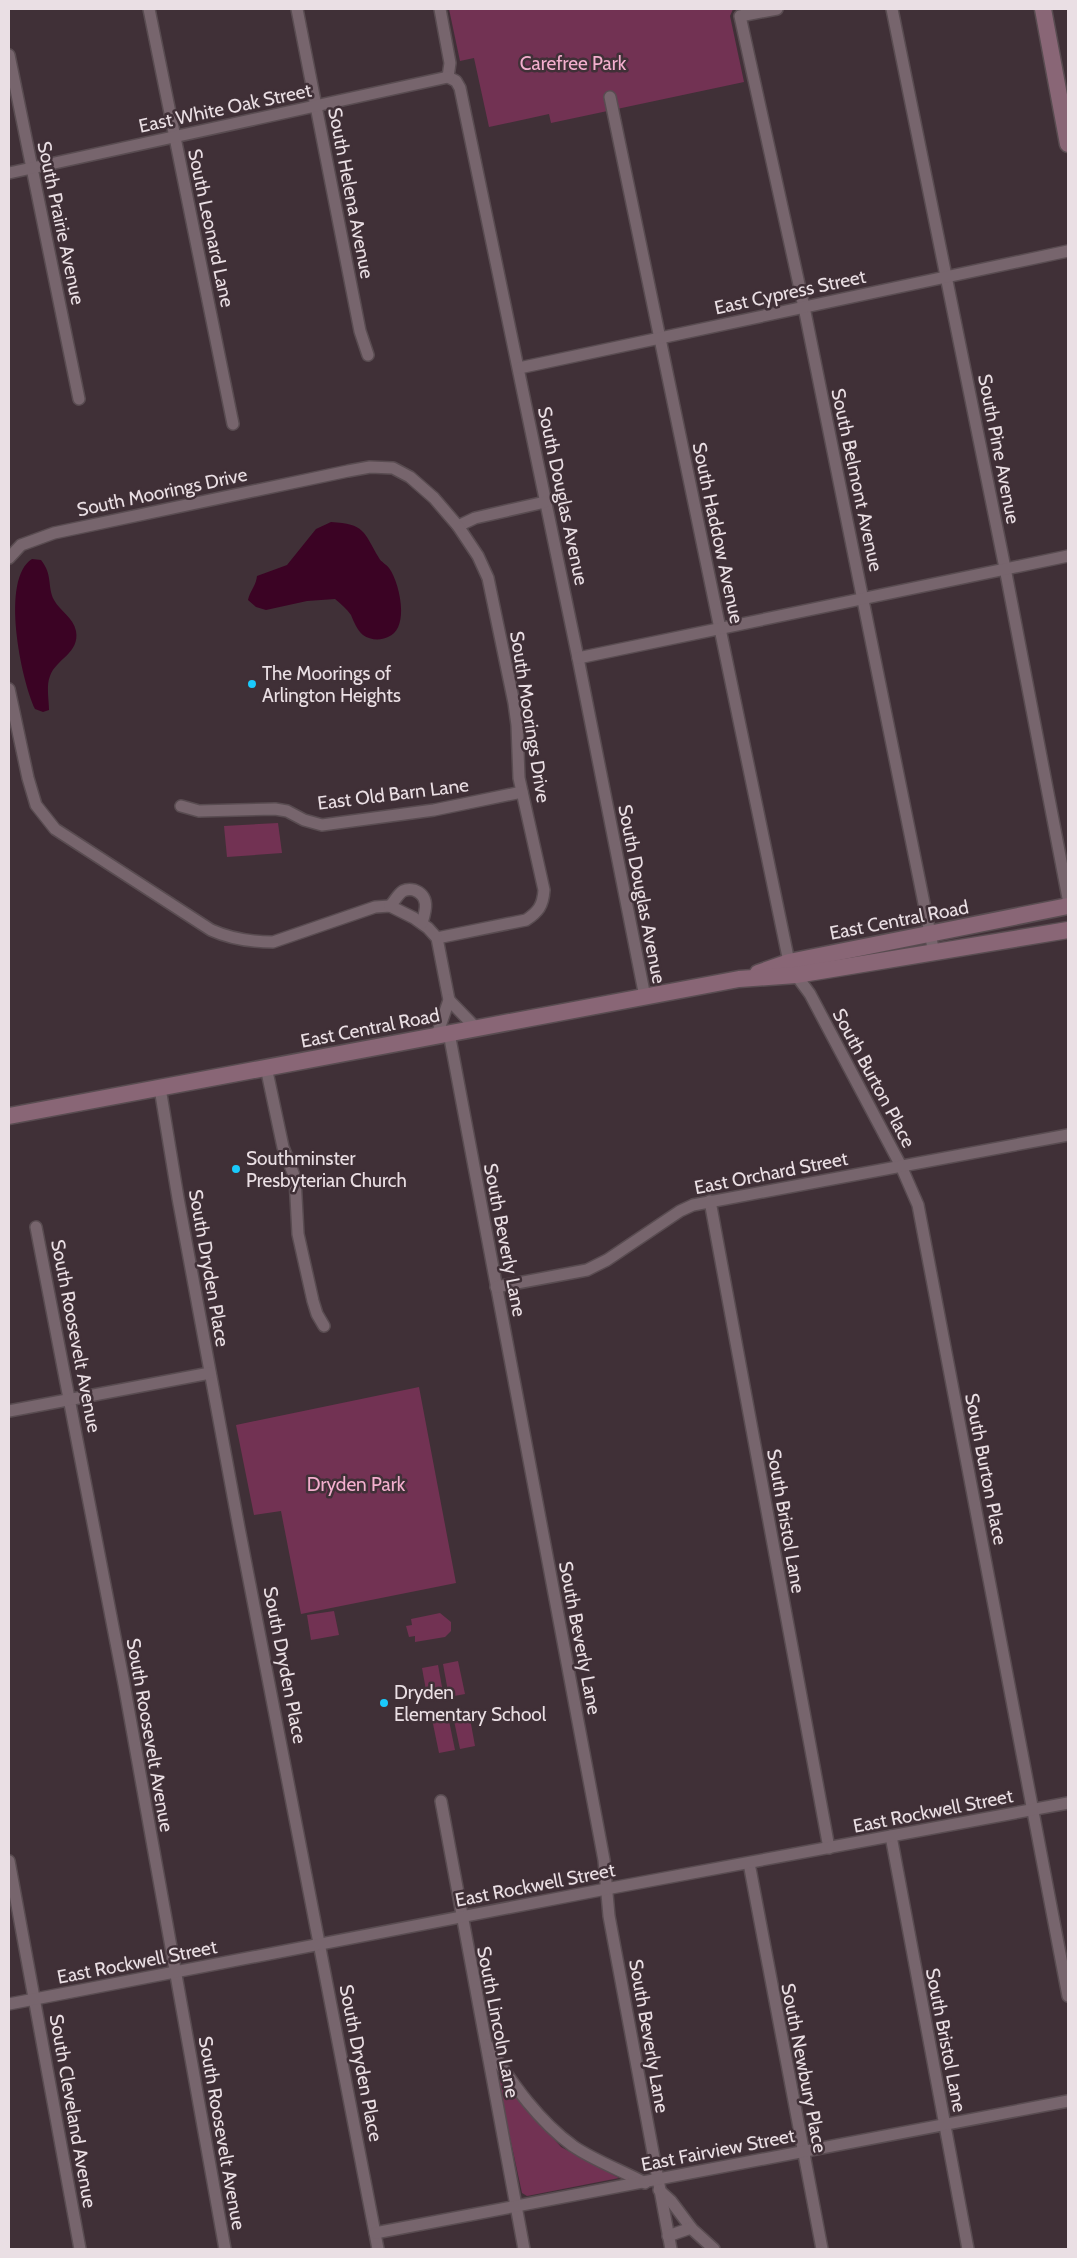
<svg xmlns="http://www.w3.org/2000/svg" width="1077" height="2258" font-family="Cabin,sans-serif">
  <rect width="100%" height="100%" fill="#403037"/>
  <!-- green -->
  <g fill="#723253">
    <polygon points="449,9 733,9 730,16 744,82 551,123 549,114 489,127 474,58 460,61"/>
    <polygon points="278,823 282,853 227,857 224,826"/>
    <polygon points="419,1387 456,1583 301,1614 281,1511 254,1515 236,1425"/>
    <polygon points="334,1611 339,1635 311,1640 307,1615"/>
    <polygon points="440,1613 451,1622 451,1631 445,1637 415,1642 415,1636 409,1637 406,1626 412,1625 411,1619"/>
    <polygon points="458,1661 465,1694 449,1697 443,1664"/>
    <polygon points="438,1665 444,1698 428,1701 422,1668"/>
    <polygon points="469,1713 475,1746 460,1749 453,1716"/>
    <polygon points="448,1716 455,1750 439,1753 432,1719"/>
    <polygon points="501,2080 561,2147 619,2178 527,2196 522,2193 498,2082"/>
  </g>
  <!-- water -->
  <g fill="#3b0324">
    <path d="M331,522C365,524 363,531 379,558C381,562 386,564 389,568C400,583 410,629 388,637C380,641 370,640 363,635C357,630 354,622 351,615C347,609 341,604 335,599L307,601L266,610L256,607L248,600C250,591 256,586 257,576L287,565L316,529Z"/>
    <path d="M32,559L41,560C53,575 47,586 54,600C60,611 73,617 76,631C80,653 56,659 50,676C46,685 49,700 49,710L43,712L35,709C21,679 0,579 32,559Z"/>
  </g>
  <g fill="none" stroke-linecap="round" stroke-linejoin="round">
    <!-- street casing -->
    <g stroke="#594c51" stroke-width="14">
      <g id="street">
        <polyline points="149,9 233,424"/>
        <polyline points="297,9 360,331 368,355"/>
        <polyline points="440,9 450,63 448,77 456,81 460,88 578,658 645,997"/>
        <polyline points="777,9 740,16 804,307 934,953"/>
        <polyline points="892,9 1005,568 1068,898"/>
        <polyline points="9,55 79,399"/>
        <polyline points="610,97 789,962 796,975 810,994 901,1166 918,1205 1068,1996"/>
        <polyline points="9,173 448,77"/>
        <polyline points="519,368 1068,251"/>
        <polyline points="458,526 475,518 545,502"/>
        <path d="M9,558L21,545L54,533L348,471L370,467L393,468L410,477L434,498L458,526L478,556L488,578L514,703L517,725L519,778L544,890C543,906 538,912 526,920L437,938"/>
        <polyline points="578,658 1068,556"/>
        <path d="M9,689L28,778L36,805L55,829L211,930C231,939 251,942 273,942L375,907L390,906L414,918L428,928L437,938L449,1000L437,1035"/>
        <polyline points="181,806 199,811 275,809 287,811 304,820 322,825 434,810 522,792"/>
        <path d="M390,906C394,902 398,894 403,891C407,889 410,889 414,890C430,896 426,910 422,923"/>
        <polyline points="449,1000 476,1028"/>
        <polyline points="449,1033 604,1860 609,1916 671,2249"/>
        <polyline points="266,1067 283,1147 295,1178 298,1234 313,1301 317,1314 324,1326"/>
        <polyline points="160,1088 178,1198 239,1528 378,2249"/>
        <polyline points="710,1201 829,1848"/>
        <polyline points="36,1227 124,1684 225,2249"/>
        <polyline points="496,1287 587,1270 607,1260 680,1211 693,1205 1068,1135"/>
        <polyline points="9,1411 210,1373"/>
        <polyline points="441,1801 524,2249"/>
        <polyline points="891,1836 968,2249"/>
        <polyline points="9,1861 80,2249"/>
        <polyline points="749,1863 822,2249"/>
        <polyline points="9,2004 606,1889 1068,1803"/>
        <path d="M487,2045C512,2082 536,2119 573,2146C595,2161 621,2170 645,2183"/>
        <polyline points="659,2190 671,2201 692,2229 714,2249"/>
        <polyline points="375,2233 1068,2101"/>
        <polyline points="668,2236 691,2228"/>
      </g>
    </g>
    <!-- secondary casing -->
    <g stroke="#594c51" stroke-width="19">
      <g id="secondary">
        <polyline points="1043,9 1068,144"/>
        <polyline points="758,973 789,962 1068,906"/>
        <polyline points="9,1116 739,979 796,975 1068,930"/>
      </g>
    </g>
    <!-- street -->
    <use href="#street" stroke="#77656d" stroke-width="11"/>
    <!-- secondary -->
    <use href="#secondary" stroke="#896676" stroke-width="16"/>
  </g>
  <!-- markers -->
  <g fill="#1acafc" stroke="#403037" stroke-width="2">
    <circle cx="252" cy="684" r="5"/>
    <circle cx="236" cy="1169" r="5"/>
    <circle cx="384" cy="1703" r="5"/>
  </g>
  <g text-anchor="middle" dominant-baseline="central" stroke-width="5" stroke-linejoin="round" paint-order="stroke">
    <!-- park labels -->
    <g font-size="19" fill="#f3afce" stroke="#403037">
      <text x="573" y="63">Carefree Park</text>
      <text x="356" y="1484">Dryden Park</text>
    </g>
    <!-- street labels -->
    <g font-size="19" fill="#eadfe4" stroke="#403037">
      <text transform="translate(225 108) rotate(-12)">East White Oak Street</text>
      <text transform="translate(351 193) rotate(79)">South Helena Avenue</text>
      <text transform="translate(61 223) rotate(78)">South Prairie Avenue</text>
      <text transform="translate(211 228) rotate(78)">South Leonard Lane</text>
      <text transform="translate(790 292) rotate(-12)">East Cypress Street</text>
      <text transform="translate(999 449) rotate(79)">South Pine Avenue</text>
      <text transform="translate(857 480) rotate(78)">South Belmont Avenue</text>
      <text transform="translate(162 492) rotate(-12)">South Moorings Drive</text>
      <text transform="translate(563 496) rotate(78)">South Douglas Avenue</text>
      <text transform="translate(718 533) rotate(78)">South Haddow Avenue</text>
      <text transform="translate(530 717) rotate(81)">South Moorings Drive</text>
      <text transform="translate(393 794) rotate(-7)">East Old Barn Lane</text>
      <text transform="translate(642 894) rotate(79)">South Douglas Avenue</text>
      <text transform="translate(899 920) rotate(-11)">East Central Road</text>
      <text transform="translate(370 1028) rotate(-11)">East Central Road</text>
      <text transform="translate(874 1078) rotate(62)">South Burton Place</text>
      <text transform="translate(771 1173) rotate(-11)">East Orchard Street</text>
      <text transform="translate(505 1240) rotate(79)">South Beverly Lane</text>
      <text transform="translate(209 1268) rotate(80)">South Dryden Place</text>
      <text transform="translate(76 1336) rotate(79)">South Roosevelt Avenue</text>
      <text transform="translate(986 1469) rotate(79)">South Burton Place</text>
      <text transform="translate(786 1521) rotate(80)">South Bristol Lane</text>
      <text transform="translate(580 1638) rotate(79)">South Beverly Lane</text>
      <text transform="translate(285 1665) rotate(79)">South Dryden Place</text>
      <text transform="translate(150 1735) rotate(80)">South Roosevelt Avenue</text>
      <text transform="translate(933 1811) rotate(-11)">East Rockwell Street</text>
      <text transform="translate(535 1885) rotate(-11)">East Rockwell Street</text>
      <text transform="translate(137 1962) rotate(-11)">East Rockwell Street</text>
      <text transform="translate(498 2022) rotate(79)">South Lincoln Lane</text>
      <text transform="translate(649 2036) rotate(80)">South Beverly Lane</text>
      <text transform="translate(946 2040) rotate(79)">South Bristol Lane</text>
      <text transform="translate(361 2063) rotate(79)">South Dryden Place</text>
      <text transform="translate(804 2068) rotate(79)">South Newbury Place</text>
      <text transform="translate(73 2111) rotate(80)">South Cleveland Avenue</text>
      <text transform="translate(222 2133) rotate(80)">South Roosevelt Avenue</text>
      <text transform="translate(718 2150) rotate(-11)">East Fairview Street</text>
    </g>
    <!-- poi labels -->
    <g font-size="19" fill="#eadfe4" stroke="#403037" text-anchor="start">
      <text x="262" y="673">The Moorings of<tspan x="262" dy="22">Arlington Heights</tspan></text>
      <text x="246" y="1158">Southminster<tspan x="246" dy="22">Presbyterian Church</tspan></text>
      <text x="394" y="1692">Dryden<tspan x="394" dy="22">Elementary School</tspan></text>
    </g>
  </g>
  <!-- border -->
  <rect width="1077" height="2258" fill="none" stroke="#eadfe4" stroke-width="20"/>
</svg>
